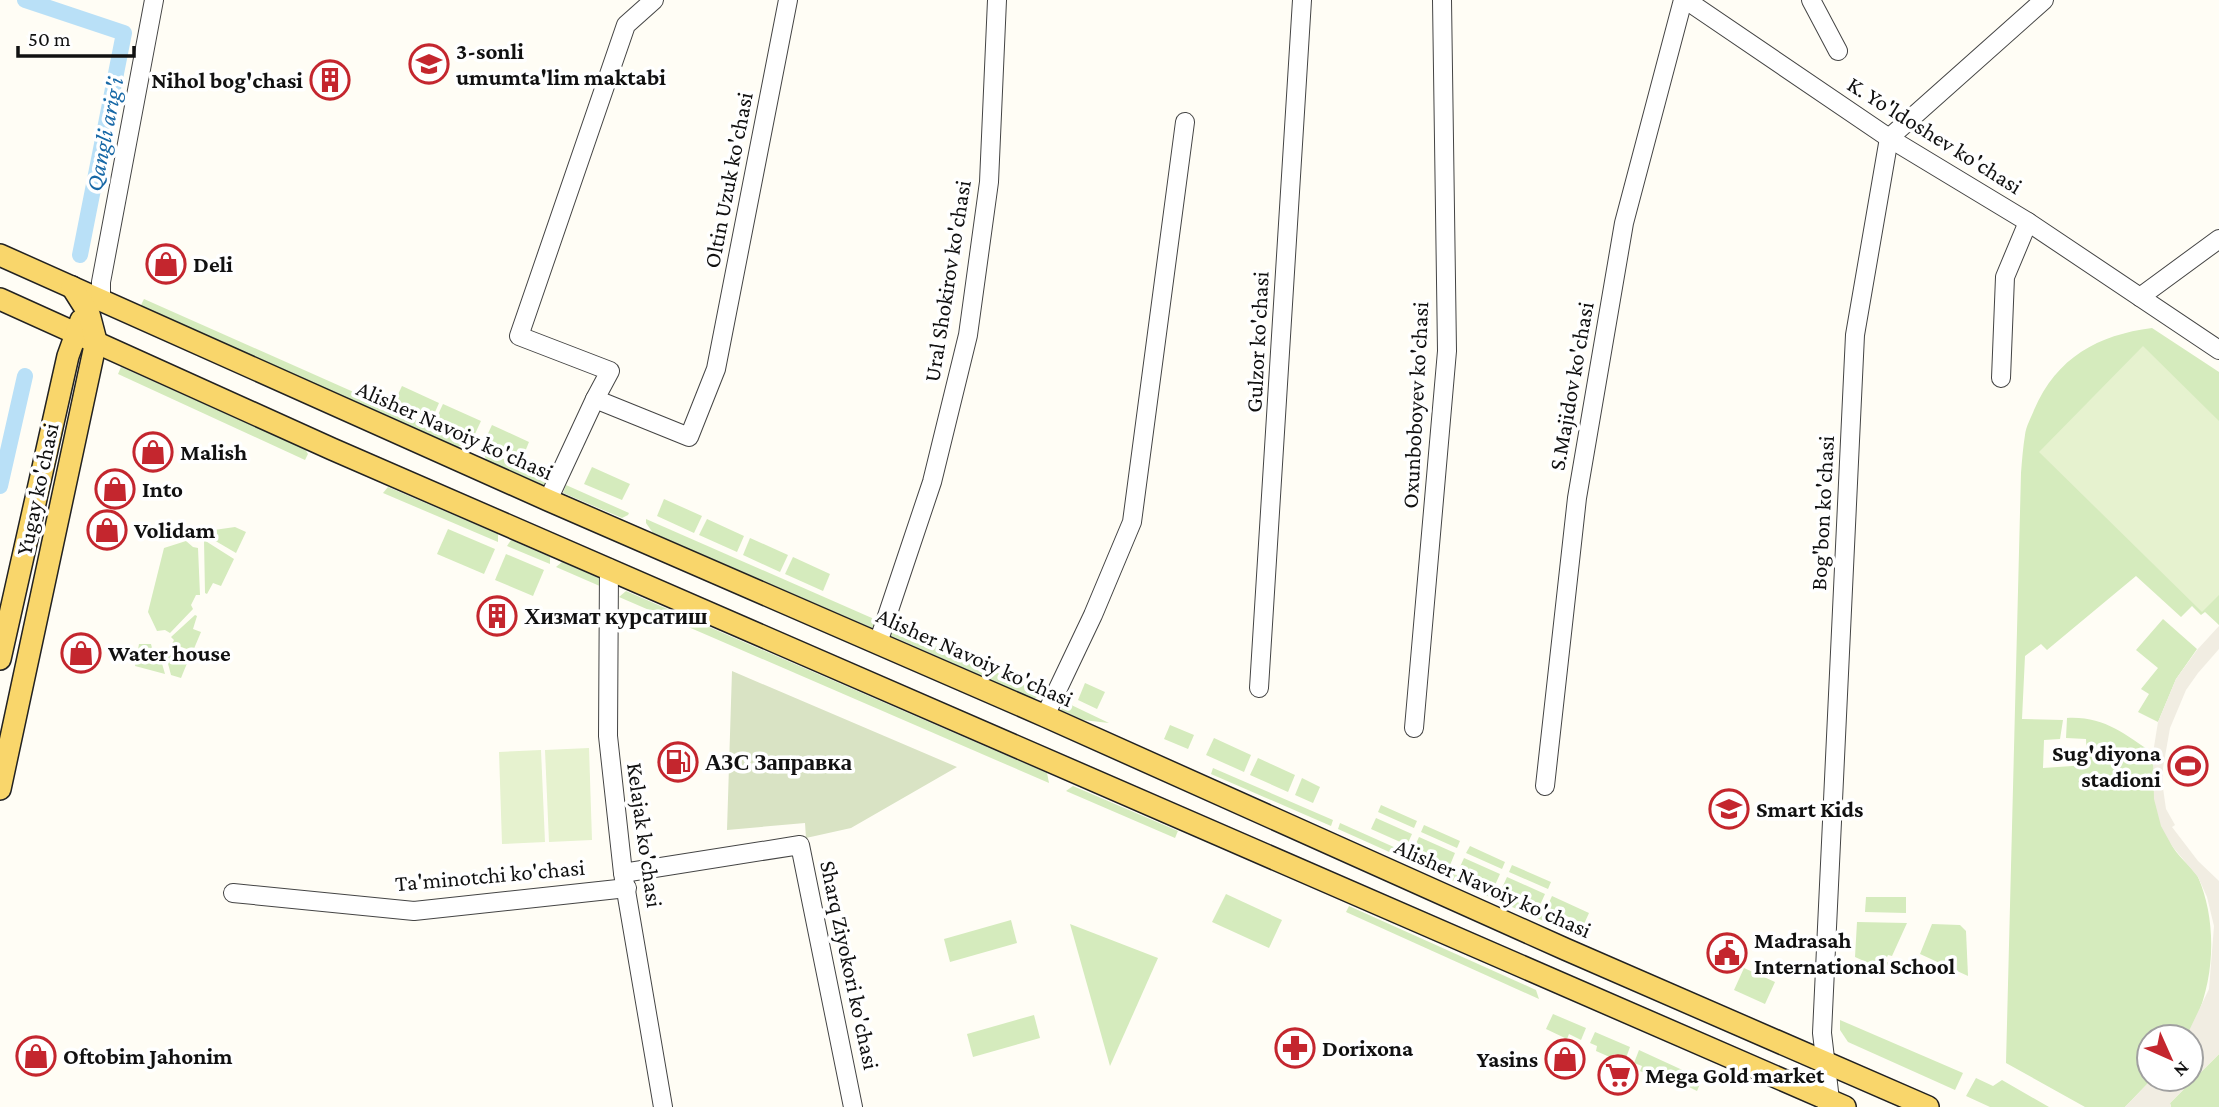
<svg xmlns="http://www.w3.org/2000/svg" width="2219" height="1107" font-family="'Crimson Pro',serif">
  <rect width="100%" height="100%" fill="#fffdf5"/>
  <!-- green -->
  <g fill="#d5ebbd">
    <polygon points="144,299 466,442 457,448 140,307"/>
    <path d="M2152,328L2219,372V625L2205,612L2201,615L2192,606L2181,617L2136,576L2047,650L2041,644L2025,656L2022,719L2063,720L2060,739L2044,740L2043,768L2087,765L2086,739L2066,738L2067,718C2104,716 2124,734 2153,753C2153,783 2161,815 2171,843C2176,856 2191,865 2198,877C2219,925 2215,992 2186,1037H2149V1079H2152L2125,1107H2085L2006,1063L2021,473C2022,460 2023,447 2025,435C2026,426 2031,418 2034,410C2057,357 2098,335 2152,328Z"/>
    <polygon points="121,367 305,449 308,454 305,460 118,374"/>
    <polygon points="402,386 439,403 432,419 394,403"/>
    <polygon points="443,404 481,421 473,438 435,421"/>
    <polygon points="492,425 529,442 522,459 484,442"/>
    <polygon points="483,450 555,481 546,486 486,460"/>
    <polygon points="592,467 630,484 622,500 584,484"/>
    <polygon points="566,485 629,513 628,515 622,518 563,493"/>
    <polygon points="388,487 498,534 498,542 383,493"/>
    <polygon points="664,499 702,516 694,533 657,516"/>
    <polygon points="646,519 881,622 877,630 653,533 646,523"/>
    <polygon points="707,519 744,536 737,552 699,535"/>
    <polygon points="235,527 246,532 236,553 207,536 207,531"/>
    <polygon points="448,529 495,549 484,574 437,554"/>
    <polygon points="750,538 788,555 780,572 743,555"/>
    <polygon points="204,540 234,559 221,586 213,583 207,594 205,593"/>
    <polygon points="511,540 550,557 550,564 507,546"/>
    <polygon points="186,541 193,547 198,548 200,595 196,595 191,605 193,609 170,633 165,630 157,631 148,612 164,548"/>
    <polygon points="506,554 544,570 533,596 495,580"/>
    <polygon points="793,557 830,574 823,591 785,574"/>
    <polygon points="562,562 601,579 602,587 556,567"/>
    <polygon points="626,591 1047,773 1049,783 619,597"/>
    <polygon points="195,615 197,616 193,629 201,632 193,651 172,644 174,640 171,637"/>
    <polygon points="2163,619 2197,649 2176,679 2158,722 2138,712 2149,694 2141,689 2158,668 2136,650"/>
    <polygon points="890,626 1043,693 1034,699 887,634"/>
    <polygon points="139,644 151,644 153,652 159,653 165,674 135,666"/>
    <polygon points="170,649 190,656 181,678 171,675 165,652"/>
    <polygon points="1085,683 1105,692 1097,709 1078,700"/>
    <polygon points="1065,702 1109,723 1083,720 1061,710"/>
    <polygon points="1170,725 1194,735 1188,749 1164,739"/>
    <polygon points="1214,738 1251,755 1244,772 1206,755"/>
    <polygon points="1258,758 1295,775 1288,792 1250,775"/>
    <polygon points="1213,768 1333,820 1331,826 1211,774"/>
    <polygon points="1302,778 1320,787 1313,803 1295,795"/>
    <polygon points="1073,786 1178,831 1175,838 1066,791"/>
    <polygon points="1381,805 1417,821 1414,828 1378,812"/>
    <polygon points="1376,818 1412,834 1407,845 1371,829"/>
    <polygon points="1340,823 1589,934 1586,940 1338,829"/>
    <polygon points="1424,825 1460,841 1457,848 1421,832"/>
    <polygon points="1419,837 1455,853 1450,865 1414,848"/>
    <polygon points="1470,846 1505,862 1502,869 1466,853"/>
    <polygon points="1464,858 1500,874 1495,885 1459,869"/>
    <polygon points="1512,865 1551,882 1548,889 1509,872"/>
    <polygon points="1507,877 1545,894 1540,905 1502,888"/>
    <polygon points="1226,894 1282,920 1269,948 1212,922"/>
    <polygon points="1552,896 1589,913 1584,924 1547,907"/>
    <polygon points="1866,897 1906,897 1906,913 1865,912"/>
    <polygon points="1349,906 1536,990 1539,999 1346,912"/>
    <polygon points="1011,920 1017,943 950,962 944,939"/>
    <polygon points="1857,922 1907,923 1892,956 1888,955 1885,961 1889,963 1884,970 1855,957"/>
    <polygon points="1070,924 1158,958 1110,1066"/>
    <polygon points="1932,924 1960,925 1966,931 1968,976 1920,954"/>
    <polygon points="1744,968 1775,982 1765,1004 1734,990"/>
    <polygon points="1553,1014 1586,1028 1581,1040 1569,1034 1567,1039 1546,1029"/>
    <polygon points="1034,1015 1040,1038 973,1057 967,1034"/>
    <polygon points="1840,1020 1963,1073 1955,1090 1848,1042 1840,1030"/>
    <polygon points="1595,1032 1630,1047 1626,1058 1614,1054 1612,1058 1596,1051 1597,1046 1590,1043"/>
    <polygon points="1639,1050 1702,1079 1697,1091 1683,1084 1681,1089 1640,1071 1642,1066 1634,1063"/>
    <polygon points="2219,1054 2219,1107 2171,1107 2170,1103"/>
    <polygon points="1976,1078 1993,1086 2002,1080 2049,1107 1990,1107 1966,1096"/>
  </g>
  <!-- cemetery -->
  <polygon fill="#d9e3c4" points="732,671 957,767 851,828 806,838 805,823 727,830"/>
  <!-- pitch -->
  <g fill="#e6f2cf">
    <polygon points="2143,346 2219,421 2219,595 2202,612 2039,452"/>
    <polygon points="589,748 592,840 549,842 545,750"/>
    <polygon points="541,750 545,842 502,844 499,752"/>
  </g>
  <!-- plaza -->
  <polygon fill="#f1ede2" points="2219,626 2219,649 2198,673 2186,690 2170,728 2163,768 2163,788 2166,809 2175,825 2172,827 2198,861 2219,881 2219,1054 2170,1103 2171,1107 2125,1107 2152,1079 2191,1079 2191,1037 2186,1037 2209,989 2214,926 2207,897 2198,877 2172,846 2161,826 2154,799 2153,753 2158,722 2176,679 2197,650"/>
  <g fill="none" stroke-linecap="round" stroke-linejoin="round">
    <!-- canal -->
    <g stroke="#b9e0f7" stroke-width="16">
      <polyline points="25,0 124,33 80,255"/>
      <polyline points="0,486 25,376"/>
    </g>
    <!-- minor casing -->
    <g stroke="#444" stroke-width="20">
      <g id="minor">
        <polyline points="1686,0 1889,138 2028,222 2219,350"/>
        <polyline points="1811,0 1838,51"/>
        <polyline points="2140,297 2219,239"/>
        <polyline points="101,300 101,282 154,0"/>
        <polyline points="2001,378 2005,277 2028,222"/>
        <polyline points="595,399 610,371 519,336 626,25 654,0"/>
        <polyline points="548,500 595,399 689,437 716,369 788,0"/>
        <polyline points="609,568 608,736 623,873 663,1107"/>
        <polyline points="878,643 932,482 968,335 989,182 997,0"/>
        <polyline points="1259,688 1302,0"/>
        <polyline points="1045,716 1093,615 1132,522 1185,122"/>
        <polyline points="1414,728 1447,351 1442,0"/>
        <polyline points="1545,786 1577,498 1624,223 1683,0"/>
        <polyline points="623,873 800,845 853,1107"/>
        <polyline points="233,893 414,911 627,888"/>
        <polyline points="1827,1107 1830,1100 1822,1033 1855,335 1889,138 2044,0"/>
      </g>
    </g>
    <!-- major casing -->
    <g stroke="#222" stroke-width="24">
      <g id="major">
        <polyline points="0,255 548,500 1045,716 1565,949 1928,1107"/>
        <polyline points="0,299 332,449 1845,1107"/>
        <polyline points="0,659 68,356 81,320"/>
        <polyline points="0,789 96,341 89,314 72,287"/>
      </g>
    </g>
    <!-- minor -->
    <use href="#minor" stroke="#fff" stroke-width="18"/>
    <!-- major -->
    <use href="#major" stroke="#f9d66b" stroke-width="21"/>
  </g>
  <!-- icons -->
  <defs>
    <g id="school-ring" transform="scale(2.0125)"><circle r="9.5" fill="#fff" stroke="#c4262e" stroke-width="1.5"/><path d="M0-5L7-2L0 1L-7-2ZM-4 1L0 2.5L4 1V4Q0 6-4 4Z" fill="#c4262e"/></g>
    <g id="building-ring" transform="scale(2.0125)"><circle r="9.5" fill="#fff" stroke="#c4262e" stroke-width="1.5"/><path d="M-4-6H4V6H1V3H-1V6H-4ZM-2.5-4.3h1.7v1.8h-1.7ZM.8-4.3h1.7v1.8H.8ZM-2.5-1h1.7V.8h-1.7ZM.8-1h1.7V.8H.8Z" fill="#c4262e"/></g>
    <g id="shop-ring" transform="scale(2.0125)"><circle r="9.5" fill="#fff" stroke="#c4262e" stroke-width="1.5"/><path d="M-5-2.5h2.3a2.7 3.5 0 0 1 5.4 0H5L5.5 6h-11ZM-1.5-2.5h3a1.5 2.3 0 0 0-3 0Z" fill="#c4262e"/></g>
    <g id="fuel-ring" transform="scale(2.0125)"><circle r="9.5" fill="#fff" stroke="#c4262e" stroke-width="1.5"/><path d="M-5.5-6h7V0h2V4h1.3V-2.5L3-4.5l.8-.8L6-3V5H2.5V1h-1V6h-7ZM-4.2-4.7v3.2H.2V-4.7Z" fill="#c4262e"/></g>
    <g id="stadium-ring" transform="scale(2.0125)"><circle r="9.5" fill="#fff" stroke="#c4262e" stroke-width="1.5"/><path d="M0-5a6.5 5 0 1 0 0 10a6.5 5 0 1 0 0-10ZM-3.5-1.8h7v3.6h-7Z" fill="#c4262e"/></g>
    <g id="civic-ring" transform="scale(2.0125)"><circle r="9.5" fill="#fff" stroke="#c4262e" stroke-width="1.5"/><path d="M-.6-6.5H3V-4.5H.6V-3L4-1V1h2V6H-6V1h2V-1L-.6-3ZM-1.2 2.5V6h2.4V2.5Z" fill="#c4262e"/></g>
    <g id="pharmacy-ring" transform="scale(2.0125)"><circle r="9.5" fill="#fff" stroke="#c4262e" stroke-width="1.5"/><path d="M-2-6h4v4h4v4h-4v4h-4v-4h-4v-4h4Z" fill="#c4262e"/></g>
    <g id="supermarket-ring" transform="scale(2.0125)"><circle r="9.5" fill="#fff" stroke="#c4262e" stroke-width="1.5"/><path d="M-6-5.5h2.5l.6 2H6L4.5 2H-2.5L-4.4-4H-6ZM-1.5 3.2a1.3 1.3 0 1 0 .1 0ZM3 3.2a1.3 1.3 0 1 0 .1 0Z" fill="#c4262e"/></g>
  </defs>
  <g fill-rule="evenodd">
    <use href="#school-ring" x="429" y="64"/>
    <use href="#building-ring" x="330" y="80"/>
    <use href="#shop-ring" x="166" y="264"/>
    <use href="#shop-ring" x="153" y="452"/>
    <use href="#shop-ring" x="115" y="489"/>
    <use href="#shop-ring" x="107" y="530"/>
    <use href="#building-ring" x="497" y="616"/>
    <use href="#shop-ring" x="81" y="653"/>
    <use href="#fuel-ring" x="678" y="762"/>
    <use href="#stadium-ring" x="2188" y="766"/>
    <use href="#school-ring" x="1729" y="809"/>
    <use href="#civic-ring" x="1727" y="953"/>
    <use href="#pharmacy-ring" x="1295" y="1048"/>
    <use href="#shop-ring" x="36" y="1056"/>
    <use href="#shop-ring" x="1565" y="1059"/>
    <use href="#supermarket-ring" x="1618" y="1075"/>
  </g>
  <g text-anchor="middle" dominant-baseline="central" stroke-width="7" stroke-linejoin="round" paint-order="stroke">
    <!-- poi labels -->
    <g font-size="23" font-weight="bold" fill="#111" stroke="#fff" text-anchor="start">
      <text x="456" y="51">3-sonli<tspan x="456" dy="26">umumta'lim maktabi</tspan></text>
      <text x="303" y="80" text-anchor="end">Nihol bog'chasi</text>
      <text x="193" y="264">Deli</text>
      <text x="180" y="452">Malish</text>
      <text x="142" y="489">Into</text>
      <text x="134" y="530">Volidam</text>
      <text x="524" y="616">Хизмат курсатиш</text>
      <text x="108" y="653">Water house</text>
      <text x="2161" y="753" text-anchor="end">Sug'diyona<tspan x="2161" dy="26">stadioni</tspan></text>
      <text x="705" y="762">АЗС Заправка</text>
      <text x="1756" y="809">Smart Kids</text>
      <text x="1754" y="940">Madrasah<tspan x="1754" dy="26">International School</tspan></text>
      <text x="1322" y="1048">Dorixona</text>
      <text x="63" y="1056">Oftobim Jahonim</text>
      <text x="1538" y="1059" text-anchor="end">Yasins</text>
      <text x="1645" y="1075">Mega Gold market</text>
    </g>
    <!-- street labels -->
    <g font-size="23" fill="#111" stroke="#fff">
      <text transform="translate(1935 135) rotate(32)">K. Yo'ldoshev ko'chasi</text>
      <text transform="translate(728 180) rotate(-79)">Oltin Uzuk ko'chasi</text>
      <text transform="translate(947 281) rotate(-81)">Ural Shokirov ko'chasi</text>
      <text transform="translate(1257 342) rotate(-87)">Gulzor ko'chasi</text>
      <text transform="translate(1571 386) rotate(-80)">S.Majidov ko'chasi</text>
      <text transform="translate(1415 405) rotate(-87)">Oxunboboyev ko'chasi</text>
      <text transform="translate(455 430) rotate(24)">Alisher Navoiy ko'chasi</text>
      <text transform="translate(37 489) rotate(-78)">Yugay ko'chasi</text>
      <text transform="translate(1822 513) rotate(-87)">Bog'bon ko'chasi</text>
      <text transform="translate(975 657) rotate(24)">Alisher Navoiy ko'chasi</text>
      <text transform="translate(645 835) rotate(82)">Kelajak ko'chasi</text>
      <text transform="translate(490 875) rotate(-5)">Ta'minotchi ko'chasi</text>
      <text transform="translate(1493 888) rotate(24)">Alisher Navoiy ko'chasi</text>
      <text transform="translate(850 965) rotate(78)">Sharq Ziyokori ko'chasi</text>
    </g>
    <!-- water labels -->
    <g font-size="24" font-style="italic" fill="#1768a6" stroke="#fff">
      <text transform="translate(104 134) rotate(-79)">Qangli arig'i</text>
    </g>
  </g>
  <!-- north arrow -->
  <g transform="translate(2170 1058) rotate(135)"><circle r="33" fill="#ffffff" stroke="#a0a0a0" stroke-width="2"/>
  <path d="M0-5L12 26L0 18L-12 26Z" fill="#c4262e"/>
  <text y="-10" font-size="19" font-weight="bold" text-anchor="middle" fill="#111111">N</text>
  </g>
  <!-- scale -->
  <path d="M18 46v10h116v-10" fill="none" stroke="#111111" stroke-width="3.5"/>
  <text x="28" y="46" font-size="21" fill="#111111" stroke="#ffffff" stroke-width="5" paint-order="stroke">50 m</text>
</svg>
